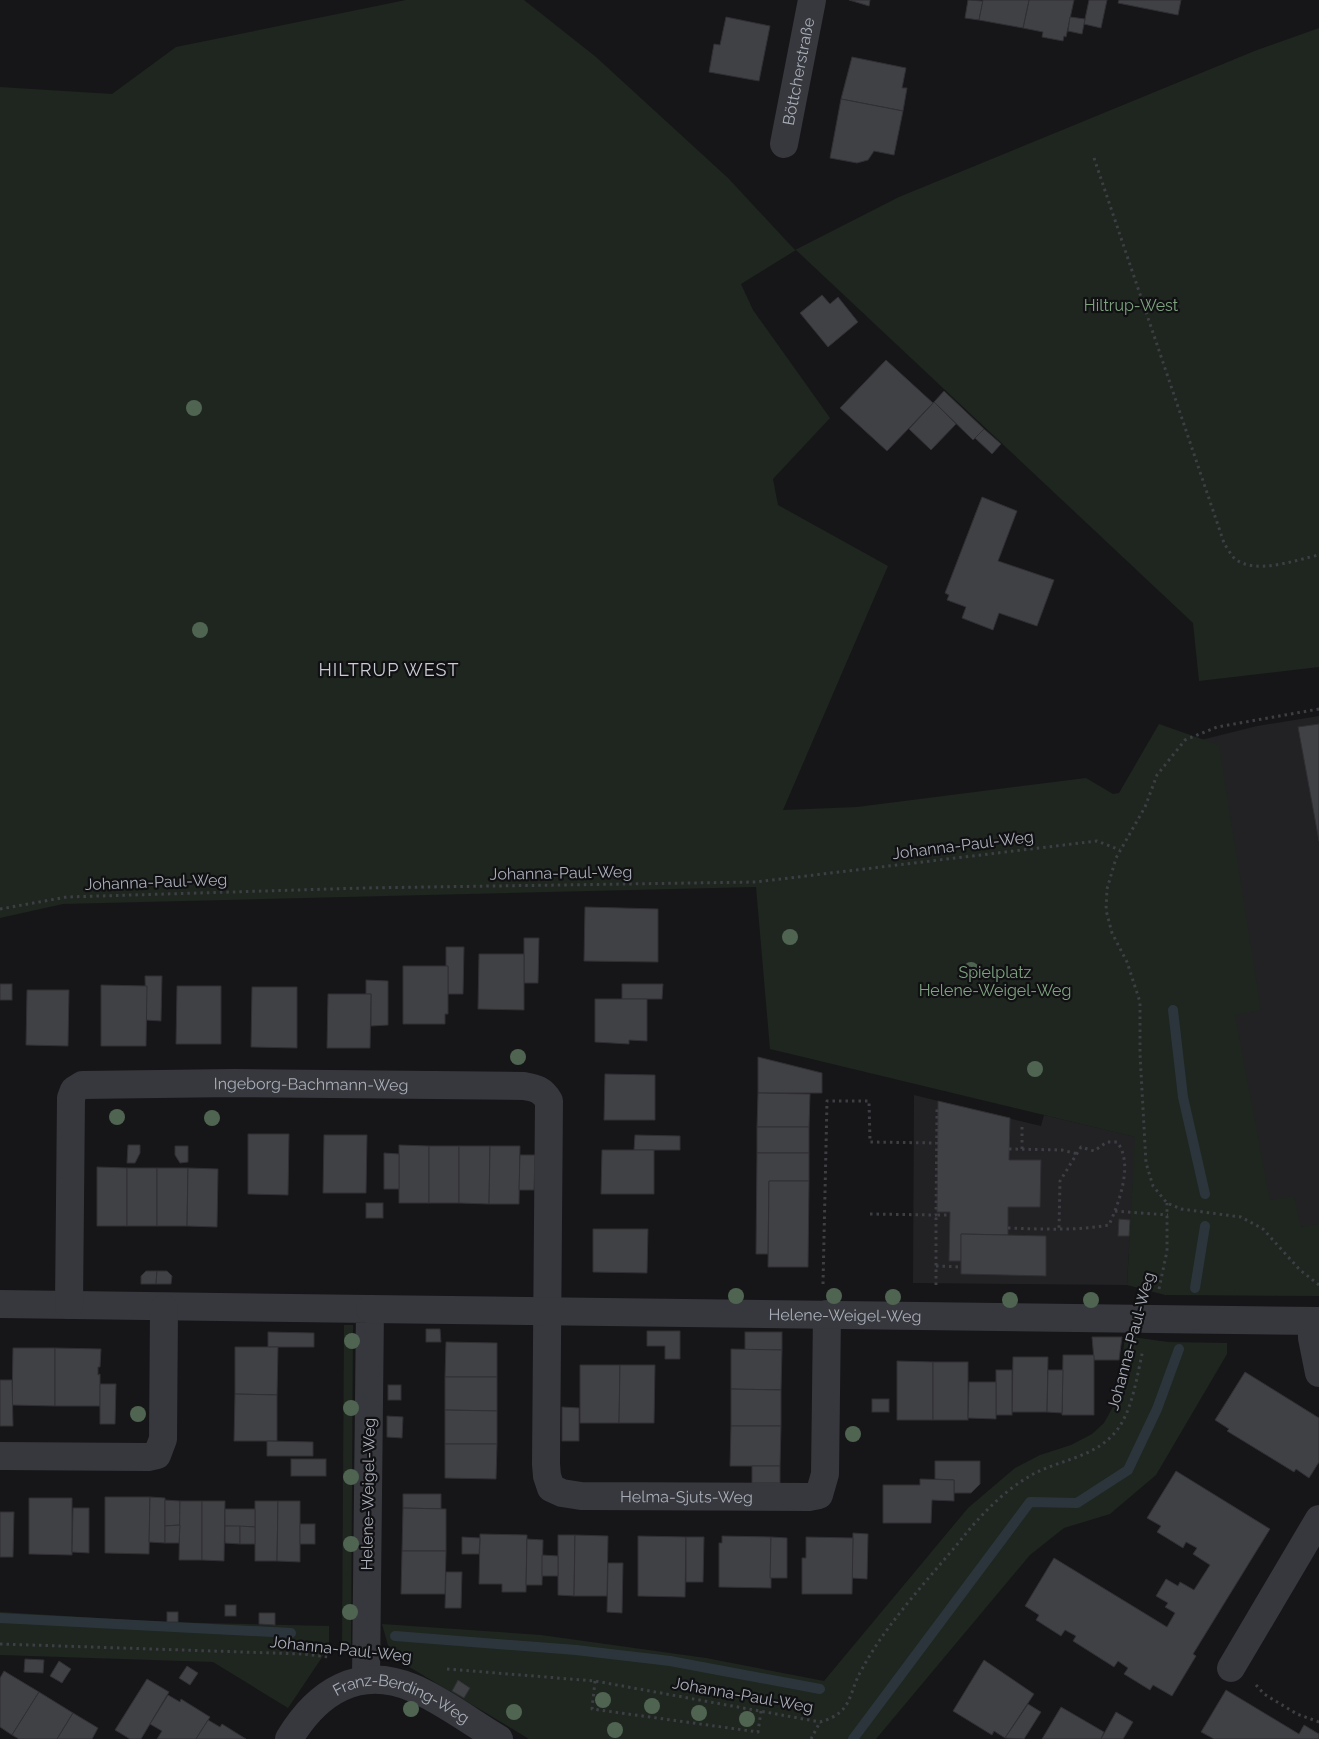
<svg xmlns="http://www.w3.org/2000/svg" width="1319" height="1739" font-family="Raleway,sans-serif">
  <rect width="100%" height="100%" fill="#161618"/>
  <!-- built -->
  <g fill="#222225">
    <polygon points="1319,716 1319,1269 1264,1211 1228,1011 1197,741 1257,726"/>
    <polygon points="914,1095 1041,1126 1044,1115 1136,1137 1127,1285 913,1283"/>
  </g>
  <!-- green -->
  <g fill="#1e261f">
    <polygon points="406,0 524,0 596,57 728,178 795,250 899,197 1257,50 1319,28 1319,667 1199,681 1193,623 796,250 741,284 753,310 830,418 773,479 778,505 888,566 783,810 857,807 1086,778 1113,794 1119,793 1159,724 1219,745 1261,1010 1235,1015 1270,1200 1294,1196 1301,1227 1319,1224 1319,1296 1165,1295 1127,1285 1135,1137 770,1049 756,887 63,904 0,918 0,87 112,94 176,47"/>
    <polygon points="344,1325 353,1325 351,1648 342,1648"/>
    <polygon points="1125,1336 1168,1342 1227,1343 1227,1354 1156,1475 1110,1514 1064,1528 1030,1555 876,1739 529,1739 391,1656 382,1624 541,1635 706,1658 824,1681 968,1508 1015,1468 1040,1455 1071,1445 1092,1434 1104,1423 1114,1405 1119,1386"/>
    <polygon points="0,1612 165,1622 329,1626 329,1647 288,1708 213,1662 0,1655"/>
  </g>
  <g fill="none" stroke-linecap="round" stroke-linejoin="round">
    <!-- stream -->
    <g stroke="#2c353c" stroke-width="10">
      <polyline points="1173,1010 1183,1097 1205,1194"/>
      <polyline points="1195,1288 1205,1226"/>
      <polyline points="0,1618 291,1633"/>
      <polyline points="395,1636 576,1650 670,1661 820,1689"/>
      <polyline points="853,1739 1030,1502 1077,1503 1128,1470 1157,1409 1179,1349"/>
    </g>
  </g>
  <!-- building -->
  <g fill="#404145" stroke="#303034">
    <polygon points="849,0 870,0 869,6"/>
    <polygon points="968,0 983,1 979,20 965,18"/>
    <polygon points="1029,0 1074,0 1066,37 1064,36 1063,41 1042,37 1043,32 1023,28"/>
    <polygon points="1029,0 1023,28 979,20 983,0"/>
    <polygon points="1089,0 1107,0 1101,28 1084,24"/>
    <polygon points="1119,0 1181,0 1178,15 1118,3"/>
    <polygon points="726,17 770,26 759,81 709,72 714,44 720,45"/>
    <polygon points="1070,17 1085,19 1082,34 1068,31"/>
    <polygon points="852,57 906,68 902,88 907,88 903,111 841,99"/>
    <polygon points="841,99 903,111 894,155 874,151 868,160 857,163 830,158"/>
    <polygon points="822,295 830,304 838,297 858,322 828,347 800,313"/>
    <polygon points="886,360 933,403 887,451 840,408"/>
    <polygon points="944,391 984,429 973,440 934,402"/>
    <polygon points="934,402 956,424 931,450 909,429"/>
    <polygon points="984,429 1001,444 992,454 975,438"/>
    <polygon points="982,497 1017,511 998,561 1054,580 1037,626 999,613 993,630 962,618 966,607 947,600 949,595 945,593"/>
    <polygon points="1319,724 1319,841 1298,727"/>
    <polygon points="585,907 658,909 658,962 584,961"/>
    <polygon points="524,938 539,938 538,983 524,983"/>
    <polygon points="446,947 464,947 463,994 448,994 448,966 446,966"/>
    <polygon points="479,954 524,954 524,1010 478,1009"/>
    <polygon points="403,966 448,966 448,1014 445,1014 445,1024 403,1024"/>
    <polygon points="145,976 162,976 161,1021 146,1020"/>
    <polygon points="366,980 388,981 388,1025 371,1026 371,994 366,994"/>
    <rect x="0" y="984" width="12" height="16"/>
    <polygon points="622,984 663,984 662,999 622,999"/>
    <polygon points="101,985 147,986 146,1046 101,1046"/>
    <polygon points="177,986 221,986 221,1044 176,1044"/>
    <polygon points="252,987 297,987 297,1048 251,1047"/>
    <polygon points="27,990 69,990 68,1046 26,1045"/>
    <polygon points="328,994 371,994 370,1048 327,1048"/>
    <polygon points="595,999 647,999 647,1041 629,1040 629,1044 595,1042"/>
    <polygon points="758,1057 822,1073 822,1093 758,1093"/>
    <polygon points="605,1074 655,1075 655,1120 604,1120"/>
    <polygon points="758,1093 810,1094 809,1127 757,1127"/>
    <polygon points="938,1101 1010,1118 1009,1160 1041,1160 1040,1207 1008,1207 1008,1235 961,1234 961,1261 949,1261 950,1212 937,1212"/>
    <rect x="757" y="1127" width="52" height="26"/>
    <polygon points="248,1134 289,1134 288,1195 248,1194"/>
    <polygon points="324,1135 367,1135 366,1193 323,1193"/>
    <polygon points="635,1135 680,1136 680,1150 634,1150"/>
    <polygon points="128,1145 140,1145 140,1153 135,1163 127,1163"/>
    <polygon points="399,1145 429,1146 429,1203 399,1203"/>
    <polygon points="175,1146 188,1146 188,1162 180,1163 175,1155"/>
    <rect x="429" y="1146" width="30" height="57"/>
    <polygon points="459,1146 490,1146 489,1204 459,1203"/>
    <polygon points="490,1146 520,1146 519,1204 489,1204"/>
    <polygon points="602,1150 654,1150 654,1194 601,1194"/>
    <polygon points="384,1153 399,1154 399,1189 384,1189"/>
    <polygon points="757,1153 809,1153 809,1181 769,1181 768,1254 756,1254"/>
    <polygon points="520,1155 535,1155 534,1190 519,1190"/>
    <polygon points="97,1167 127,1168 127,1226 97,1226"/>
    <rect x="127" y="1168" width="30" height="58"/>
    <polygon points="157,1168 188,1168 187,1226 157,1226"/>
    <polygon points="188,1168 218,1169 217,1227 187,1226"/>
    <polygon points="769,1181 809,1181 808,1267 768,1267"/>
    <rect x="366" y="1203" width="17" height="15"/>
    <polygon points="1119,1219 1130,1220 1129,1236 1118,1236"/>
    <polygon points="593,1229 648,1229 647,1273 593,1272"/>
    <polygon points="961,1234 1046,1236 1046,1276 961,1274"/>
    <polygon points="146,1271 157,1271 156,1284 141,1284 141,1276"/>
    <polygon points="157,1271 167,1271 172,1276 171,1284 156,1284"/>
    <polygon points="426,1329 440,1329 441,1342 426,1342"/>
    <polygon points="647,1331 680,1331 680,1359 665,1359 665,1346 647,1346"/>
    <polygon points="268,1332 314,1333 314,1347 268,1347"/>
    <rect x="745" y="1332" width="37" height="18"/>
    <polygon points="1092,1337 1122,1337 1119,1360 1094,1360"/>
    <polygon points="446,1342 497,1343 497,1377 445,1377"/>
    <polygon points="235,1347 278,1347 277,1395 235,1394"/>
    <polygon points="13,1348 55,1348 55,1406 12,1405"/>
    <polygon points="55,1348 101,1349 100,1367 98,1367 98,1375 100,1374 100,1406 55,1406"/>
    <polygon points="731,1349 782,1350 781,1390 731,1389"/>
    <polygon points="1063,1355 1094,1355 1094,1415 1062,1415"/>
    <polygon points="1013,1357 1048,1357 1047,1412 1012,1412"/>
    <polygon points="897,1361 933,1362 933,1420 897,1420"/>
    <rect x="933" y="1362" width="35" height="58"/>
    <polygon points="580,1365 620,1365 619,1423 580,1423"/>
    <polygon points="620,1365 655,1365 654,1423 619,1423"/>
    <rect x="996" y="1370" width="16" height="45"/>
    <polygon points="1048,1370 1063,1370 1062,1413 1047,1412"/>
    <polygon points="1245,1372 1319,1418 1319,1462 1309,1478 1296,1469 1294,1472 1227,1431 1229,1429 1215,1420"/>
    <polygon points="445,1377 497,1377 497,1411 445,1410"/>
    <polygon points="0,1380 12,1380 13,1426 0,1426"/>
    <polygon points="969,1382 996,1382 996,1419 968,1418"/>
    <polygon points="100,1384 116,1384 115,1424 100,1424"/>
    <rect x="388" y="1385" width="13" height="15"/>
    <polygon points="731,1389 781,1390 781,1426 731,1426"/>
    <polygon points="235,1394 277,1395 277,1441 234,1441"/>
    <rect x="872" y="1399" width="17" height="13"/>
    <polygon points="562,1407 579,1408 579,1441 562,1441"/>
    <polygon points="445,1410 497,1411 497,1444 445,1444"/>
    <polygon points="387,1416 403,1417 402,1438 387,1437"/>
    <polygon points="731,1426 781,1426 780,1466 730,1466"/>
    <polygon points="267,1441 313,1442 313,1456 267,1456"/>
    <polygon points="445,1444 497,1444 496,1479 445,1478"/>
    <rect x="291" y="1459" width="35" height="17"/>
    <polygon points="935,1461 980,1461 980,1484 971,1493 954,1493 954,1480 935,1479"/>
    <rect x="752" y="1466" width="28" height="17"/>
    <polygon points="1176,1471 1270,1529 1193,1654 1196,1656 1172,1696 1153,1685 1150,1690 1124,1674 1128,1668 1118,1661 1114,1667 1073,1641 1076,1636 1065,1630 1061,1636 1036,1620 1039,1615 1025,1606 1054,1558 1167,1627 1175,1613 1165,1607 1168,1603 1156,1596 1166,1579 1178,1586 1180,1582 1194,1590 1210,1565 1193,1554 1197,1548 1186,1542 1183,1548 1157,1532 1161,1526 1147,1518"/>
    <polygon points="920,1479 954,1480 954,1501 932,1500 931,1523 883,1523 883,1485 920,1485"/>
    <polygon points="403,1494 441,1494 441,1509 403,1508"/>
    <polygon points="105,1497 150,1497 149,1554 105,1553"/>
    <polygon points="150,1497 165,1498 165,1543 149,1542"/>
    <polygon points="29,1498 72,1498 72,1555 29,1554"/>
    <polygon points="165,1500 180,1501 180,1525 165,1526"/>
    <polygon points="180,1501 202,1501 202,1560 179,1560"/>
    <polygon points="202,1501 225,1501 224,1561 202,1560"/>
    <polygon points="255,1501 278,1501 277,1561 255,1561"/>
    <polygon points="278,1501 300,1501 300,1562 277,1561"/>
    <polygon points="73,1508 89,1508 89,1553 72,1552"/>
    <polygon points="403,1508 446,1509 446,1551 402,1551"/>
    <polygon points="225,1509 255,1509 255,1527 225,1526"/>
    <polygon points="0,1512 14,1512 13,1557 0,1557"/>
    <rect x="300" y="1524" width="15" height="20"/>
    <polygon points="180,1525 179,1543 165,1543 165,1526"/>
    <polygon points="225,1526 240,1526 240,1544 225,1543"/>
    <polygon points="240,1526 255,1527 255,1544 240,1544"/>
    <polygon points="853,1533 868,1534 867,1579 852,1578"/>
    <polygon points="480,1534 527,1535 526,1592 502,1592 502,1584 479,1584"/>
    <polygon points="558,1535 575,1535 574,1596 558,1595"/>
    <polygon points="575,1535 608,1536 607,1596 574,1596"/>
    <polygon points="638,1536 686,1537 685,1597 638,1596"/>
    <polygon points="722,1536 771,1537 771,1588 719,1587 719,1543 722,1543"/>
    <polygon points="462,1537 480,1538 479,1554 462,1554"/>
    <polygon points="686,1537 704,1537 703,1582 686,1582"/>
    <polygon points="771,1537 787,1538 787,1578 770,1578"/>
    <polygon points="806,1537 853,1538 852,1594 802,1594 802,1558 806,1558"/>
    <polygon points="527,1539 543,1540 542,1585 526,1585"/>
    <polygon points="402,1551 446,1551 445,1594 401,1594"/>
    <polygon points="542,1555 558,1556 558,1576 542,1576"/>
    <polygon points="608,1563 623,1563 622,1613 607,1612"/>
    <polygon points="446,1572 462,1572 461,1608 445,1608"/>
    <rect x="225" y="1605" width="11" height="11"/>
    <rect x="167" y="1612" width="11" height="10"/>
    <polygon points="259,1613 275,1613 275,1625 259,1624"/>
    <polygon points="25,1659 44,1660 43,1673 24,1672"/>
    <polygon points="984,1660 1034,1694 1005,1738 994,1731 992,1735 953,1711"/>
    <polygon points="59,1661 71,1669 62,1683 50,1676"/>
    <polygon points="187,1666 198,1673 190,1685 179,1678"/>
    <polygon points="4,1671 39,1692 12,1735 0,1727 0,1678"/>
    <polygon points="147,1679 169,1692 141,1739 130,1739 115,1730"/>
    <polygon points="458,1680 470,1688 464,1698 452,1691"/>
    <polygon points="1226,1690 1299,1734 1304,1725 1319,1734 1319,1739 1214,1739 1201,1732"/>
    <polygon points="39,1692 73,1713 57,1739 19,1739 12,1735"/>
    <polygon points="168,1695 180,1702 181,1699 210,1717 196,1739 157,1739 162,1731 150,1724"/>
    <polygon points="1028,1704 1041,1712 1024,1739 1005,1738"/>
    <polygon points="1061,1707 1104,1732 1101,1739 1042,1739"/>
    <polygon points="1116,1712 1133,1722 1123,1739 1101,1739"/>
    <polygon points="73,1713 98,1728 92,1739 57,1739"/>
    <polygon points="208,1720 220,1727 222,1724 246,1739 196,1739"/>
  </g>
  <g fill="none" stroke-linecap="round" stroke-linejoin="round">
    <!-- path -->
    <g stroke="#3d3f44" stroke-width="3" stroke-dasharray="2.5 4" stroke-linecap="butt">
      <path d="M1094,158L1224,543C1227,548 1231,555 1235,559C1257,575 1295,560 1319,555"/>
      <polyline points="1319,709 1217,727 1185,740 1157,775 1145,807 1116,858 1107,889 1106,910 1112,933 1127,962 1140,1002 1140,1054 1146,1163 1153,1186 1167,1203 1181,1209 1241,1217 1263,1229 1300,1270 1319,1285"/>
      <polyline points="0,909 67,897 363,888 756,882 1097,841 1120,850"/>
      <polyline points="1009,1149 1062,1150 1078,1154"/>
      <polyline points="1022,1149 1022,1125"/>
      <polyline points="1115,1211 1168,1215"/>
      <polyline points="870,1214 936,1215 937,1108"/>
      <path d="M1008,1228C1042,1229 1075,1231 1109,1225C1119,1203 1134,1163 1117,1142H1107L1094,1151L1081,1147L1060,1181L1059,1229"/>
      <polyline points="936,1266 961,1267"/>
      <polyline points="823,1284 827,1101 869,1101 870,1142 936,1143"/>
      <polyline points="936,1285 936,1215 950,1215"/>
      <polyline points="1159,1289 1167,1251 1167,1203"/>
      <polyline points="0,1644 303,1654 329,1657"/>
      <path d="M447,1669L595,1681L820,1722C854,1712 847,1695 862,1669C888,1621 929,1579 964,1536C980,1516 1002,1493 1025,1479C1055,1459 1094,1460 1117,1430C1133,1409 1137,1375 1143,1350"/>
      <polyline points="595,1681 592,1709 758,1732 761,1711"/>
      <polyline points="1256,1685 1264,1694 1297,1714 1319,1722"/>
      <polyline points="811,1739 820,1722"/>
    </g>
    <!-- minor -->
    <g stroke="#37383d" stroke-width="28">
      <path id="s1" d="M784,144L812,0"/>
      <polyline points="0,1304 370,1309 366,1679"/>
      <path id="s2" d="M69,1305L71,1098L74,1090L82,1085L234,1083L524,1086C536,1088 543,1090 549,1101L546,1464L547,1476L551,1488L562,1493L581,1496L809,1497L819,1495L825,1474L827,1314"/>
      <path id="s3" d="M370,1309L1319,1321"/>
      <polyline points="1312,1321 1312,1338 1319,1373"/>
      <polyline points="0,1456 148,1457 157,1455 163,1439 164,1308"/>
      <polyline points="1231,1668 1319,1519"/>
      <path id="s4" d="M289,1739C317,1692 359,1665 413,1688C442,1700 472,1723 499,1739"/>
    </g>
  </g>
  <!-- trees -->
  <g fill="#506452">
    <circle cx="194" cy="408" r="8"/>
    <circle cx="200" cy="630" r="8"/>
    <circle cx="790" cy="937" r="8"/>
    <circle cx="971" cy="970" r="8"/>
    <circle cx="518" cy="1057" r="8"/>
    <circle cx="1035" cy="1069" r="8"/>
    <circle cx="117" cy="1117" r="8"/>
    <circle cx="212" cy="1118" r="8"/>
    <circle cx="736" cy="1296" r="8"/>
    <circle cx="834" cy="1296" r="8"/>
    <circle cx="893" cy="1297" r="8"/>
    <circle cx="1010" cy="1300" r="8"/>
    <circle cx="1091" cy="1300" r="8"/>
    <circle cx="352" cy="1341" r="8"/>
    <circle cx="351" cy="1408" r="8"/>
    <circle cx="138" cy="1414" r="8"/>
    <circle cx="853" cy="1434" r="8"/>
    <circle cx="351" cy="1477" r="8"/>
    <circle cx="351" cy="1544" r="8"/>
    <circle cx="350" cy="1612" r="8"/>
    <circle cx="603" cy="1700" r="8"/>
    <circle cx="652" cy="1706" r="8"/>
    <circle cx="411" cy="1709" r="8"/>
    <circle cx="514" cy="1712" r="8"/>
    <circle cx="699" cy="1713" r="8"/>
    <circle cx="747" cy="1719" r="8"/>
    <circle cx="615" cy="1730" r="8"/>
  </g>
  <g text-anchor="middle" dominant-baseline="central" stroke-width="4.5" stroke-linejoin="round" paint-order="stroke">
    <!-- street labels -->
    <g font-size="16" fill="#a8adb8" stroke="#111113">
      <text stroke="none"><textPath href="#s1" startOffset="74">Böttcherstraße</textPath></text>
      <text transform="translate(963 845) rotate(-7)">Johanna-Paul-Weg</text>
      <text transform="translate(561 873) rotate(-1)">Johanna-Paul-Weg</text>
      <text transform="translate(156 882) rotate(-2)">Johanna-Paul-Weg</text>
      <text stroke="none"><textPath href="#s2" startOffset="454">Ingeborg-Bachmann-Weg</textPath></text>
      <text stroke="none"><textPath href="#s3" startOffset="475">Helene-Weigel-Weg</textPath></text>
      <text transform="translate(1131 1341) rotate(-75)">Johanna-Paul-Weg</text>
      <text transform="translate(368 1494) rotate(-89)">Helene-Weigel-Weg</text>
      <text stroke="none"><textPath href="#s2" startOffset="1222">Helma-Sjuts-Weg</textPath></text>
      <text transform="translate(341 1649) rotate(6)">Johanna-Paul-Weg</text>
      <text transform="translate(743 1695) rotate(10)">Johanna-Paul-Weg</text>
      <text stroke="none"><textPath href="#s4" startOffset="139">Franz-Berding-Weg</textPath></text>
    </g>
    <!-- park labels -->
    <g font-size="16" fill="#7fa381" stroke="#111113">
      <text x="1131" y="305">Hiltrup-West</text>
      <text x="995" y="972">Spielplatz<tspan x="995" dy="18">Helene-Weigel-Weg</tspan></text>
    </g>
    <!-- neighbourhood labels -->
    <g font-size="18" letter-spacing="1" fill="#c9ccd4" stroke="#111113">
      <text x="389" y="669">HILTRUP WEST</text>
    </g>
  </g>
</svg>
